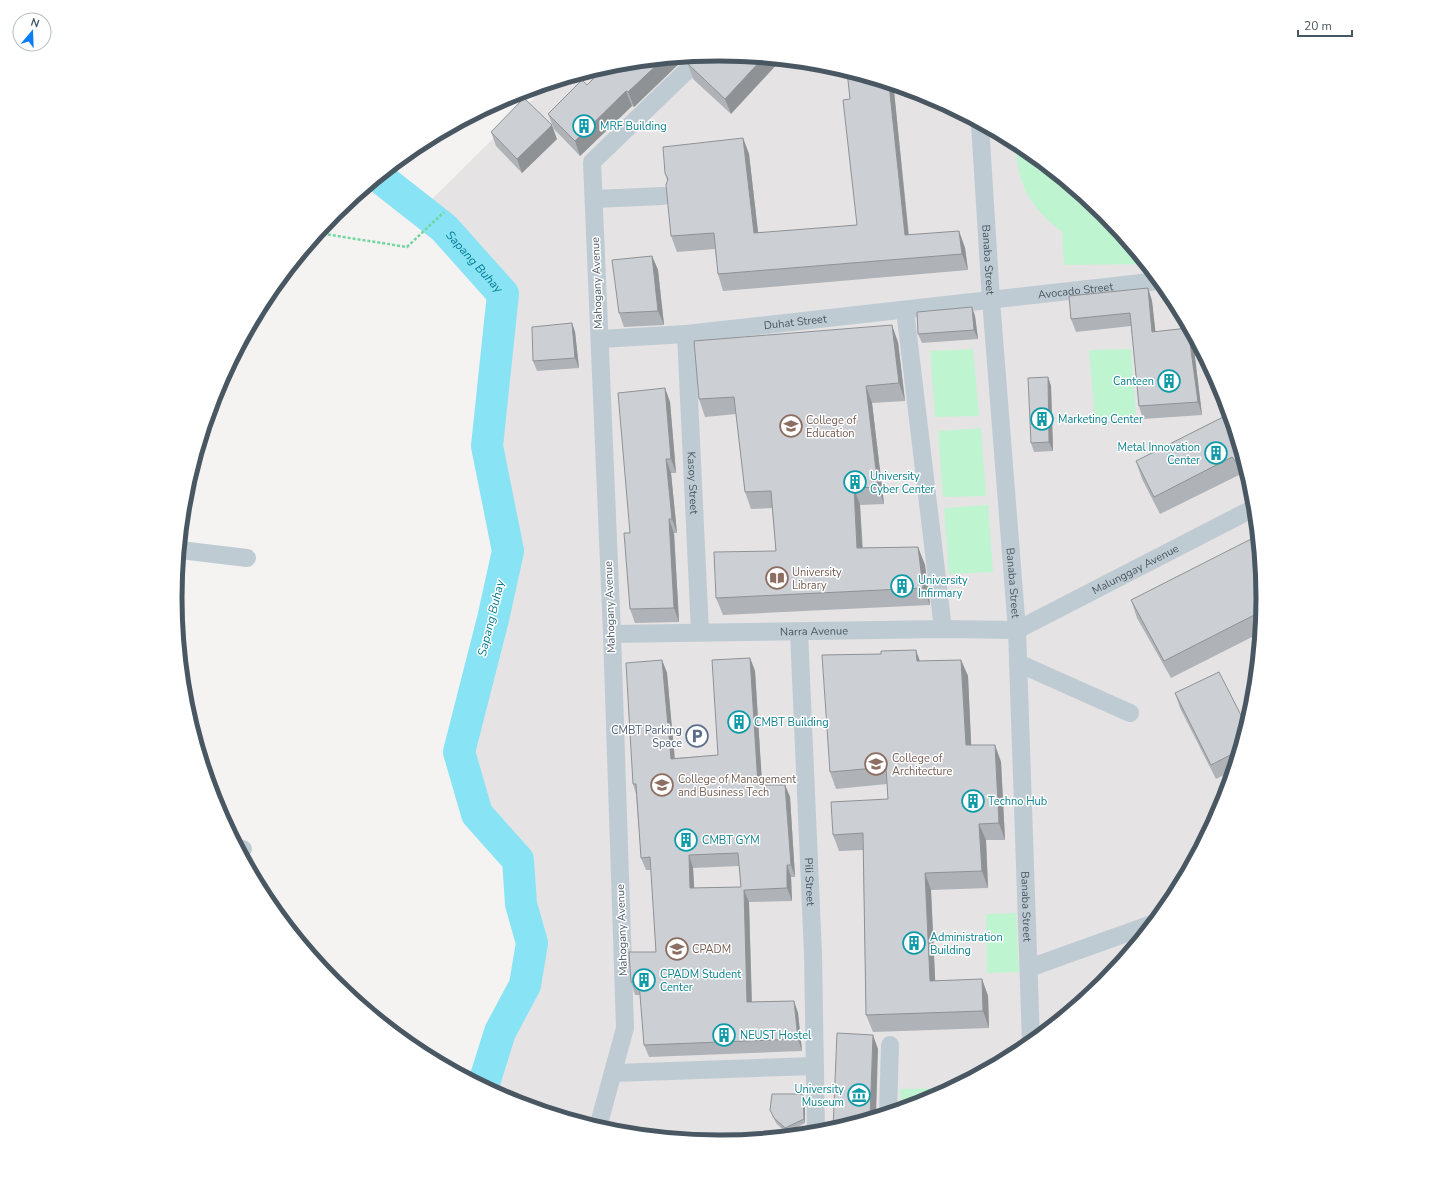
<svg xmlns="http://www.w3.org/2000/svg" width="1438" height="1196" font-family="'Nunito Sans',sans-serif">
  <rect width="100%" height="100%" fill="#f5f2f2"/>
  <!-- education -->
  <polygon fill="#e6e3e4" points="719,54 825,65 927,96 1021,146 1104,213 1171,296 1222,390 1253,492 1263,598 1252,704 1221,806 1171,900 1104,983 1021,1050 927,1101 825,1132 719,1142 613,1131 511,1101 483,1086 500,1032 525,985 532,943 521,904 518,860 477,814 459,752 493,619 508,551 487,446 503,294 444,228 421,210 548,84 613,64"/>
  <!-- green -->
  <g fill="#bff4d1">
    <path d="M1015,143L1104,213L1145,264L1064,265L1062,232C1027,204 1019,186 1015,143Z"/>
    <polygon points="973,349 979,416 935,417 930,351"/>
    <polygon points="1131,349 1136,415 1095,419 1089,350"/>
    <polygon points="981,428 986,496 943,497 938,431"/>
    <polygon points="988,505 993,572 949,574 944,508"/>
    <polygon points="1016,913 1019,972 987,973 986,914"/>
    <polygon points="951,1088 927,1101 901,1109 900,1089"/>
  </g>
  <g fill="none" stroke-linecap="round" stroke-linejoin="round">
    <!-- river -->
    <path stroke="#88e3f5" stroke-width="32" id="s1" d="M379,177L444,228L503,294L487,446L508,551L493,619L459,752L477,814L518,860L521,904L532,943L525,985L500,1032L483,1086"/>
    <!-- path -->
    <polyline stroke="#73d6a0" stroke-width="2.5" stroke-dasharray="3 2" stroke-linecap="butt" points="318,233 407,247 444,212"/>
    <!-- minor -->
    <g stroke="#bfcbd3" stroke-width="18">
      <path id="s2" d="M980,124L991,300L1017,630L1031,1042"/>
      <polyline points="594,199 663,196"/>
      <polyline points="905,310 943,629"/>
      <path id="s3" d="M686,334L700,632"/>
      <path id="s4" d="M600,339L686,334L1159,281"/>
      <polyline points="180,550 247,558"/>
      <path id="s5" d="M799,632L813,954L816,1132"/>
      <path id="s6" d="M612,634L943,629L1017,630L1254,508"/>
      <polyline points="1018,663 1130,713"/>
      <polyline points="239,849 243,849"/>
      <polyline points="1029,968 1152,924"/>
      <polyline points="614,1073 815,1066"/>
      <polyline points="888,1112 890,1045"/>
      <polyline points="598,1127 625,1028 612,634 592,162 702,56"/>
    </g>
  </g>
  <!-- wall -->
  <g fill="#afb3b7" fill-rule="evenodd">
    <polygon points="719,54 731,114 693,79 688,64"/>
    <polygon points="686,57 634,107 632,106 580,156 554,129 548,114 587,85 613,64"/>
    <polygon points="847,71 898,86 898,91 894,91 909,235 959,231 965,248 968,270 723,291 718,274 715,249 677,252 671,236 667,180 665,173 743,138 749,154 758,233 857,225 850,99"/>
    <polygon points="491,132 557,139 522,173 496,146"/>
    <polygon points="652,256 658,270 664,325 624,327 619,313"/>
    <polygon points="1148,288 1152,301 1155,331 1193,341 1202,415 1143,419 1139,406 1131,326 1076,332 1071,319"/>
    <polygon points="975,316 978,339 922,343 918,334"/>
    <polygon points="572,323 575,332 579,368 537,371 533,361"/>
    <polygon points="898,342 905,401 872,403 884,504 860,505 863,548 918,547 925,565 930,605 723,615 716,598 776,551 772,508 751,509 745,492 736,414 705,417 699,399"/>
    <polygon points="1048,377 1051,386 1053,451 1034,452 1031,443"/>
    <polygon points="665,388 670,402 676,473 671,473 677,533 674,533 679,622 635,623 630,609 630,533"/>
    <polygon points="1229,414 1248,478 1243,480 1239,475 1160,514 1142,479 1136,461"/>
    <polygon points="1263,598 1260,633 1171,678 1137,618 1131,600"/>
    <path d="M750,658L755,671L762,785H785L790,797L795,877H791L792,901L749,902L752,1002L794,1001L798,1013L802,1051L649,1057L644,1045L640,995H635L631,982L656,952L651,870H646L641,858L636,794L633,784L662,660L667,673L674,758L718,755ZM739,866L741,887L694,888L693,868Z"/>
    <polygon points="961,660 968,676 971,745 995,745 1001,762 1005,840 986,840 988,888 931,890 935,981 982,979 988,996 989,1028 873,1032 866,1015 863,850 839,851 833,835 888,799 887,784 836,789 830,772 920,661"/>
    <polygon points="1175,693 1246,725 1232,771 1216,779 1180,708"/>
    <polygon points="805,1099 805,1123 786,1133 776,1123 770,1110"/>
  </g>
  <!-- shaded-wall -->
  <g fill="#8f9295">
    <polygon points="686,57 634,107 628,92 662,60"/>
    <polygon points="763,58 781,60 731,114 725,99"/>
    <polygon points="889,84 892,85 894,91 910,251 905,235"/>
    <polygon points="626,91 632,106 580,156 575,141"/>
    <polygon points="552,125 557,139 522,173 517,159"/>
    <polygon points="743,138 749,154 760,249 754,233"/>
    <polygon points="959,231 965,248 968,270 962,254"/>
    <polygon points="652,256 658,270 664,325 658,311"/>
    <polygon points="1148,288 1152,301 1157,345 1152,332"/>
    <polygon points="972,307 975,316 978,339 974,330"/>
    <polygon points="572,323 575,332 579,368 575,358"/>
    <polygon points="892,325 898,342 905,401 899,383"/>
    <polygon points="1188,328 1193,341 1202,415 1198,402"/>
    <polygon points="1048,377 1051,386 1053,451 1049,442"/>
    <polygon points="866,386 872,403 884,504 878,487"/>
    <polygon points="665,388 670,402 676,473 671,459"/>
    <polygon points="666,459 671,473 677,533 672,519"/>
    <polygon points="854,488 860,505 863,565 857,548"/>
    <polygon points="669,519 674,533 679,622 674,608"/>
    <polygon points="918,547 925,565 930,605 923,588"/>
    <polygon points="916,650 922,667 917,661"/>
    <polygon points="750,658 755,671 763,798 758,785"/>
    <polygon points="662,660 667,673 676,771 671,759"/>
    <polygon points="961,660 968,676 972,762 966,745"/>
    <polygon points="995,745 1001,762 1005,840 999,823"/>
    <polygon points="785,785 790,797 795,877 791,865"/>
    <polygon points="979,824 986,840 988,888 982,871"/>
    <polygon points="689,855 693,868 695,901 690,888"/>
    <polygon points="787,865 791,877 792,901 787,888"/>
    <polygon points="925,873 931,890 936,998 930,981"/>
    <polygon points="744,890 749,902 752,1015 747,1002"/>
    <polygon points="982,979 988,996 989,1028 983,1011"/>
    <polygon points="794,1001 798,1013 802,1051 798,1039"/>
    <polygon points="873,1035 878,1049 876,1116 870,1118"/>
    <polygon points="803,1094 805,1099 805,1123 804,1119"/>
  </g>
  <!-- building -->
  <g fill="#ccd0d5" stroke="#8f9295" fill-rule="evenodd">
    <polygon points="719,54 763,58 725,99 688,64 695,56"/>
    <polygon points="662,60 628,92 626,91 575,141 548,114 582,80 587,85 606,66 613,64"/>
    <polygon points="847,71 889,84 905,235 959,231 962,254 718,274 714,233 671,236 666,185 668,179 665,173 663,147 743,138 754,233 857,225 843,100 850,99"/>
    <polygon points="524,98 552,125 517,159 491,132"/>
    <polygon points="652,256 658,311 619,313 612,260"/>
    <polygon points="1148,288 1152,332 1188,328 1198,402 1139,406 1130,313 1071,319 1069,296"/>
    <polygon points="972,307 974,330 918,334 917,312"/>
    <polygon points="572,323 575,358 533,361 532,327"/>
    <polygon points="892,325 899,383 866,386 878,487 854,488 857,548 918,547 923,588 716,598 714,552 776,551 771,491 745,492 734,397 699,399 694,341"/>
    <polygon points="1048,377 1049,442 1031,443 1028,378"/>
    <polygon points="665,388 671,459 666,459 672,519 669,519 674,608 630,609 624,533 630,533 618,393"/>
    <polygon points="1229,414 1243,460 1237,463 1232,457 1154,497 1136,461"/>
    <polygon points="1257,536 1263,598 1262,611 1164,661 1131,600"/>
    <polygon points="916,650 917,661 961,660 966,745 995,745 999,823 979,824 982,871 925,873 930,981 982,979 983,1011 866,1015 863,833 833,835 831,802 888,799 886,767 830,772 822,655 881,654 881,651"/>
    <path d="M750,658L758,785H785L791,865H787V888L744,890L747,1002L794,1001L798,1039L644,1045L639,982H631L629,952H656L650,857L641,858L636,784H633L626,663L662,660L671,759L718,755L712,660ZM738,853L741,887L690,888L689,855Z"/>
    <polygon points="1219,672 1246,725 1238,751 1211,765 1175,693"/>
    <polygon points="837,1033 873,1035 870,1118 833,1129"/>
    <polygon points="772,1094 803,1094 804,1119 785,1128 774,1118 770,1110"/>
  </g>
  <!-- icons -->
  <defs>
    <g id="building-ring" transform="scale(1.15)"><circle r="9.5" fill="#fff" stroke="#0f9aa8" stroke-width="1.5"/><path d="M-4-6H4V6H1V3H-1V6H-4ZM-2.5-4.3h1.7v1.8h-1.7ZM.8-4.3h1.7v1.8H.8ZM-2.5-1h1.7V.8h-1.7ZM.8-1h1.7V.8H.8Z" fill="#0f9aa8"/></g>
    <g id="university-ring" transform="scale(1.15)"><circle r="9.5" fill="#fff" stroke="#8d6e63" stroke-width="1.5"/><path d="M0-5L7-2L0 1L-7-2ZM-4 1L0 2.5L4 1V4Q0 6-4 4Z" fill="#8d6e63"/></g>
    <g id="library-ring" transform="scale(1.15)"><circle r="9.5" fill="#fff" stroke="#8d6e63" stroke-width="1.5"/><path d="M-6-4Q-3-5.5-.7-3.5V5Q-3 3-6 4ZM6-4Q3-5.5 .7-3.5V5Q3 3 6 4Z" fill="#8d6e63"/></g>
    <g id="parking-ring" transform="scale(1.15)"><circle r="9.5" fill="#fff" stroke="#5c6f8a" stroke-width="1.5"/><path d="M-3.5-5.5H1a3.5 3.5 0 0 1 0 7H-1V5.5H-3.5ZM-1-3.4V-.6H.8a1.4 1.4 0 0 0 0-2.8Z" fill="#5c6f8a"/></g>
    <g id="museum-ring" transform="scale(1.15)"><circle r="9.5" fill="#fff" stroke="#0f9aa8" stroke-width="1.5"/><path d="M0-6L6-3V-2H-6V-3ZM-5-1h2V3h-2ZM-1-1h2V3h-2ZM3-1h2V3H3ZM-6 4H6V6H-6Z" fill="#0f9aa8"/></g>
  </defs>
  <g fill-rule="evenodd">
    <use href="#building-ring" x="584" y="126"/>
    <use href="#building-ring" x="1169" y="381"/>
    <use href="#building-ring" x="1042" y="419"/>
    <use href="#university-ring" x="791" y="426"/>
    <use href="#building-ring" x="1216" y="453"/>
    <use href="#building-ring" x="855" y="482"/>
    <use href="#library-ring" x="777" y="578"/>
    <use href="#building-ring" x="902" y="586"/>
    <use href="#building-ring" x="739" y="722"/>
    <use href="#parking-ring" x="697" y="736"/>
    <use href="#university-ring" x="876" y="764"/>
    <use href="#university-ring" x="662" y="785"/>
    <use href="#building-ring" x="973" y="801"/>
    <use href="#building-ring" x="686" y="840"/>
    <use href="#building-ring" x="914" y="943"/>
    <use href="#university-ring" x="677" y="949"/>
    <use href="#building-ring" x="644" y="980"/>
    <use href="#building-ring" x="724" y="1035"/>
    <use href="#museum-ring" x="859" y="1095"/>
  </g>
  <g text-anchor="middle" dominant-baseline="central" stroke-width="3" stroke-linejoin="round" paint-order="stroke">
    <!-- culture labels -->
    <g font-size="11" fill="#0d838f" stroke="#fff" text-anchor="start">
      <text x="600" y="126">MRF Building</text>
      <text x="1154" y="381" text-anchor="end">Canteen</text>
      <text x="1058" y="419">Marketing Center</text>
      <text x="1200" y="447" text-anchor="end">Metal Innovation<tspan x="1200" dy="13">Center</tspan></text>
      <text x="870" y="476">University<tspan x="870" dy="13">Cyber Center</tspan></text>
      <text x="918" y="580">University<tspan x="918" dy="13">Infirmary</tspan></text>
      <text x="754" y="722">CMBT Building</text>
      <text x="988" y="801">Techno Hub</text>
      <text x="702" y="840">CMBT GYM</text>
      <text x="930" y="937">Administration<tspan x="930" dy="13">Building</tspan></text>
      <text x="660" y="974">CPADM Student<tspan x="660" dy="13">Center</tspan></text>
      <text x="740" y="1035">NEUST Hostel</text>
      <text x="844" y="1089" text-anchor="end">University<tspan x="844" dy="13">Museum</tspan></text>
    </g>
    <!-- street labels -->
    <g font-size="11" fill="#485762" stroke="#fff">
      <text stroke="none"><textPath href="#s2" startOffset="136">Banaba Street</textPath></text>
      <text transform="translate(597 283) rotate(-92)">Mahogany Avenue</text>
      <text stroke="none"><textPath href="#s4" startOffset="478">Avocado Street</textPath></text>
      <text stroke="none"><textPath href="#s4" startOffset="196">Duhat Street</textPath></text>
      <text stroke="none"><textPath href="#s3" startOffset="149">Kasoy Street</textPath></text>
      <text stroke="none"><textPath href="#s6" startOffset="538">Malunggay Avenue</textPath></text>
      <text stroke="none"><textPath href="#s2" startOffset="460">Banaba Street</textPath></text>
      <text transform="translate(610 607) rotate(-92)">Mahogany Avenue</text>
      <text stroke="none"><textPath href="#s6" startOffset="202">Narra Avenue</textPath></text>
      <text stroke="none"><textPath href="#s5" startOffset="250">Pili Street</textPath></text>
      <text stroke="none"><textPath href="#s2" startOffset="784">Banaba Street</textPath></text>
      <text transform="translate(622 930) rotate(-92)">Mahogany Avenue</text>
    </g>
    <!-- education labels -->
    <g font-size="11" fill="#785e54" stroke="#fff" text-anchor="start">
      <text x="806" y="420">College of<tspan x="806" dy="13">Education</tspan></text>
      <text x="792" y="572">University<tspan x="792" dy="13">Library</tspan></text>
      <text x="892" y="758">College of<tspan x="892" dy="13">Architecture</tspan></text>
      <text x="678" y="779">College of Management<tspan x="678" dy="13">and Business Tech</tspan></text>
      <text x="692" y="949">CPADM</text>
    </g>
    <!-- service labels -->
    <g font-size="11" fill="#4e5e75" stroke="#fff" text-anchor="end">
      <text x="682" y="730">CMBT Parking<tspan x="682" dy="13">Space</tspan></text>
    </g>
    <!-- water labels -->
    <g font-size="12" font-style="italic" fill="#047c92" stroke="#fff">
      <text stroke="none"><textPath href="#s1" startOffset="128">Sapang Buhay</textPath></text>
      <text transform="translate(491 618) rotate(-76)">Sapang Buhay</text>
    </g>
  </g>
  <!-- crop -->
  <path d="M0 0H1438V1196H0ZM182 598a537 537 0 1 1 1074 0a537 537 0 1 1-1074 0Z" fill="#fff" fill-rule="evenodd"/>
  <path fill="none" stroke="#485762" stroke-width="5" d="M182 598a537 537 0 1 1 1074 0a537 537 0 1 1-1074 0Z"/>
  <!-- north arrow -->
  <g transform="translate(32 32) rotate(19)"><circle r="19" fill="#ffffff" stroke="#b6bcc0"/>
  <path d="M0-3L7 15L0 10L-7 15Z" fill="#0a7df7"/>
  <text y="-6" font-size="11" font-weight="bold" text-anchor="middle" fill="#485762">N</text>
  </g>
  <!-- scale -->
  <path d="M1298 30v6h54v-6" fill="none" stroke="#485762" stroke-width="2"/>
  <text x="1304" y="30" font-size="12" fill="#485762" stroke="#ffffff" stroke-width="3" paint-order="stroke">20 m</text>
</svg>
